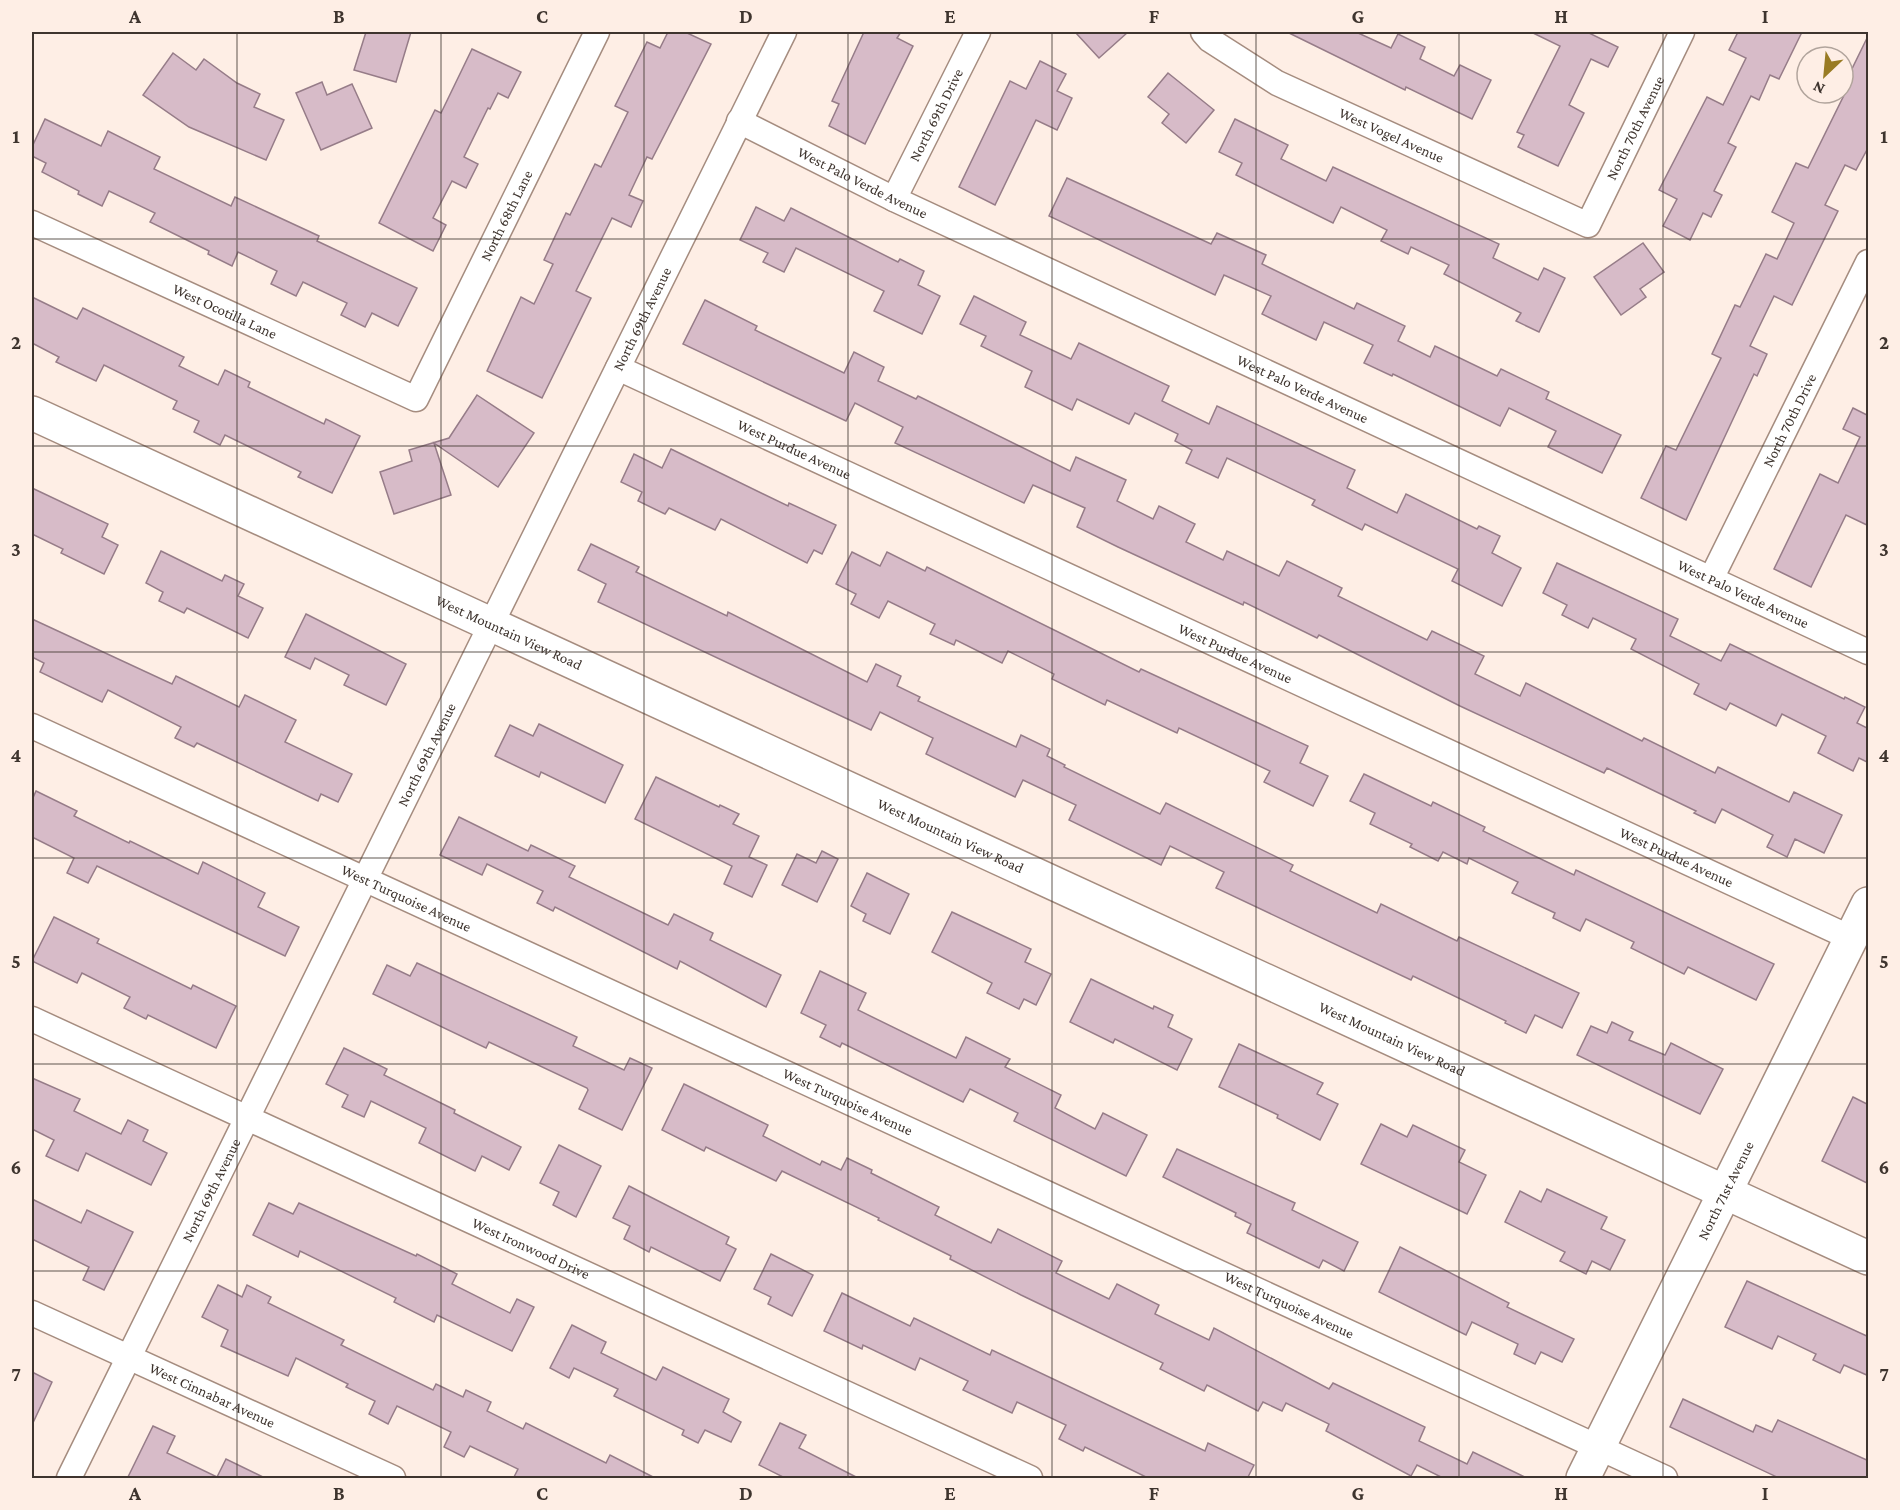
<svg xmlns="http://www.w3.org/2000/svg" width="1900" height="1510" font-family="'Crimson Pro',serif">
  <rect width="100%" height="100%" fill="#feeee5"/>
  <!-- building -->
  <g fill="#d7bbc8" stroke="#967c88" stroke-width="1.5">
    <polygon points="366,32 411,32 396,82 354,70"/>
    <polygon points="668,32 685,32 711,44 652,159 647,157 629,195 643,201 631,227 612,218 576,291 591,298 542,398 487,371 521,297 534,304 553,264 544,260 566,213 570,215 595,164 601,167 628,112 615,106 647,42 660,48"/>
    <polygon points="864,32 901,32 897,38 913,46 865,144 829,126 839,104 832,101"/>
    <polygon points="1075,32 1128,32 1099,58"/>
    <polygon points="1287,32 1356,32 1391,48 1398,34 1425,47 1420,59 1454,76 1460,65 1491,80 1472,119 1406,87 1405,90"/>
    <polygon points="1531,32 1587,32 1618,47 1608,67 1591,59 1569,105 1584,113 1558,166 1518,147 1524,135 1517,132 1560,46"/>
    <polygon points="1738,32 1802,32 1779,79 1770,75 1759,100 1751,96 1728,143 1736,147 1714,191 1722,195 1711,217 1703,213 1690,240 1663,226 1677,199 1659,190 1707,97 1723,105 1746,58 1729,50"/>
    <polygon points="1869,34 1869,146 1856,170 1845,165 1825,205 1838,211 1792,305 1774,296 1750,346 1767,354 1757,376 1754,374 1686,520 1641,498 1666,446 1676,450 1721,358 1712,354 1735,305 1740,307 1766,254 1777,259 1794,223 1772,212 1796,163 1808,168 1851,81 1847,79"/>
    <polygon points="472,49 521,72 508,98 498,93 490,109 488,108 464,157 478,164 466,188 452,181 433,218 446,225 433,251 379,223 435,110 441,113"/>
    <polygon points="173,53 196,70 204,59 237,83 260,94 254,107 284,120 266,160 189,127 143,95"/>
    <polygon points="1040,61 1066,74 1057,91 1072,98 1057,130 1036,120 995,205 959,187 1010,81 1026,89"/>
    <polygon points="1168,73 1214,110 1186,143 1162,123 1169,114 1148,97"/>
    <polygon points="322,82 327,95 352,84 372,128 321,150 296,93"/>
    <polygon points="45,119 101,146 108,131 160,157 154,169 231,206 235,197 319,236 317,241 417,288 398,326 372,313 365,327 341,315 347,303 303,282 296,296 271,284 277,271 238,252 232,266 208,254 209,251 150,222 155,213 109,191 102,206 78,194 79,191 42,172 46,163 32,156 32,147"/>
    <polygon points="1235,119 1288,145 1281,159 1326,181 1333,167 1499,244 1493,258 1538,280 1544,268 1565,278 1539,332 1516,321 1521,313 1444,274 1449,265 1411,247 1408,254 1381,241 1387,230 1341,207 1333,223 1236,175 1242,163 1219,152"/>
    <polygon points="1067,178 1211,244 1217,233 1266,255 1262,264 1354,309 1357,303 1405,326 1398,341 1430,357 1435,346 1497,376 1501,369 1549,392 1546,399 1621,435 1602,473 1548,447 1556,431 1509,408 1500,426 1393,374 1392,376 1364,363 1373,345 1324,322 1316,340 1262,314 1271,296 1224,275 1215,295 1049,216"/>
    <polygon points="756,207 784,221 791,208 898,262 900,259 924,271 918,285 940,296 922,334 874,311 884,291 796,248 784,272 763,262 768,253 740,240"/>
    <polygon points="1643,243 1664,272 1640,289 1646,297 1621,315 1594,277"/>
    <polygon points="974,296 1026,322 1020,335 1071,359 1079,343 1169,386 1162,401 1209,424 1217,406 1355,470 1347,488 1397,513 1406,494 1477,529 1479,526 1500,536 1492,553 1521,568 1502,606 1452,581 1458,569 1365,524 1362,530 1312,505 1315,500 1227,458 1218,478 1186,463 1192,450 1175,441 1178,434 1135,413 1129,424 1077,399 1072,410 1025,387 1032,371 981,346 986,336 960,324"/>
    <polygon points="32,297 77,319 83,308 184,357 179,366 218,385 225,370 250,382 248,387 324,424 326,419 360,436 332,493 298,477 301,472 225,435 220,445 194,432 199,421 173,409 177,401 104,365 96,381 56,362 59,357 32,343"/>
    <polygon points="705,300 757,326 755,330 844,373 854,352 884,367 878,381 916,399 918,396 1070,471 1076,457 1126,480 1117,501 1153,519 1159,506 1195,524 1186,542 1223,560 1227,551 1279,576 1287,561 1342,588 1338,596 1427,640 1432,631 1484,656 1475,674 1520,696 1526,683 1642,741 1644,738 1715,773 1718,767 1789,802 1794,792 1842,815 1824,853 1795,839 1787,857 1767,847 1773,835 1722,809 1715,823 1694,813 1696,811 1607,768 1604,773 1460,706 1319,635 1317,638 1244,602 1243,605 1118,547 1077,527 1085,508 1033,485 1024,503 895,443 903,427 855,403 846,421 683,344"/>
    <polygon points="477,395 534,433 498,487 434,443 451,495 394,514 380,472 412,461 409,450 449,438"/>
    <polygon points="1853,408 1869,416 1869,526 1846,515 1811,587 1774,569 1820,474 1838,483 1860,437 1843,429"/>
    <polygon points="671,449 788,506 789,503 836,525 822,554 814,550 807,563 721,519 715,530 669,508 665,514 638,501 642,492 621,482 634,454 662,468"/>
    <polygon points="32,488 108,524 102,537 118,545 104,574 61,553 63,549 32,534"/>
    <polygon points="591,544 639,567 636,572 727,616 728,612 867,682 876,664 901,676 897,686 920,697 918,701 1016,747 1021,735 1050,749 1047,756 1065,765 1064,767 1160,814 1166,803 1293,865 1290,871 1377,913 1381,904 1457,941 1459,937 1579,993 1562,1028 1535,1015 1526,1033 1505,1023 1506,1021 1413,976 1411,980 1216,888 1224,872 1170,846 1161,865 1069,820 1076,805 1023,780 1015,797 926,754 933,738 880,712 871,730 598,602 606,584 578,570"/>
    <polygon points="161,551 222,581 225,575 244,584 238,596 263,608 248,638 187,608 184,613 159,601 163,592 146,583"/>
    <polygon points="852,552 880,566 887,552 925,571 927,567 1139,672 1141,669 1308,746 1300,763 1328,776 1313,806 1264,782 1270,771 1179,728 1177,733 1107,700 1105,705 1052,679 1054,674 1008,651 1002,663 956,640 954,645 930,634 935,624 888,601 879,618 851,604 856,594 836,584"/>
    <polygon points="1557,563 1678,619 1670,636 1721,661 1730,644 1844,699 1845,697 1865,707 1857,723 1869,729 1869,763 1859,758 1853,771 1818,753 1826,736 1782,714 1776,726 1730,703 1726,710 1694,694 1699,684 1631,649 1636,639 1593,618 1588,628 1562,615 1567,605 1543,593"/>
    <polygon points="306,614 406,664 386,705 344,685 349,675 315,658 310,669 285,657"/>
    <polygon points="32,619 172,684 176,676 239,707 245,695 296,720 285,742 352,774 338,802 321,794 318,801 197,743 194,747 175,738 181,727 108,690 102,702 40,672 44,663 32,657"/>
    <polygon points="539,724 623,765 605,803 541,772 539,777 495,756 510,725 533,736"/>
    <polygon points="1364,774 1431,806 1433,802 1485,827 1483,831 1574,875 1576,870 1774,964 1756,1000 1688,967 1684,974 1631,948 1634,942 1586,919 1580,931 1553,918 1555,913 1512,893 1518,882 1469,858 1467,864 1443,852 1438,861 1410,847 1412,844 1370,824 1375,813 1350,801"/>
    <polygon points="656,777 719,807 720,805 739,814 733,824 759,836 749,857 767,865 752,897 724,884 732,866 635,819"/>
    <polygon points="36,791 77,811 74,816 129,843 130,841 198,874 203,862 265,893 258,907 299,927 285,956 97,866 88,883 67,873 74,858 32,837 32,800"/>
    <polygon points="459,817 528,851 531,845 575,866 569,877 668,925 674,914 713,933 710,940 781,975 766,1007 680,961 677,969 555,907 553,911 537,903 543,891 487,864 482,875 440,855"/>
    <polygon points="822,851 838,859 817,902 782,885 797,854 816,863"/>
    <polygon points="867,873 909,894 890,934 863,921 866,914 851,906"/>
    <polygon points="952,912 1031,949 1025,962 1051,974 1036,1005 1024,999 1019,1009 987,993 992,983 932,952"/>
    <polygon points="54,917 99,939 97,943 191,989 193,985 236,1006 216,1048 148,1015 146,1019 124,1008 130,997 82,973 77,983 32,961"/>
    <polygon points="417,963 577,1037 573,1046 624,1070 630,1058 652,1068 622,1130 579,1109 588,1090 587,1088 489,1042 486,1048 373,994 387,965 410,976"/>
    <polygon points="820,971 866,993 858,1010 956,1058 966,1037 1010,1059 1005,1067 1061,1095 1055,1108 1095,1129 1103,1113 1147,1135 1126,1176 1014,1121 1018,1113 970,1089 963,1102 842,1043 840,1047 820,1037 826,1025 801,1013"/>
    <polygon points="1091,979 1153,1009 1154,1006 1173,1015 1168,1027 1192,1039 1177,1070 1115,1039 1113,1043 1070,1022"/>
    <polygon points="1612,1022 1633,1032 1629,1040 1665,1055 1671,1043 1723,1069 1700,1114 1577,1055 1591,1026 1607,1033"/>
    <polygon points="1239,1044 1323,1083 1317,1094 1338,1104 1320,1140 1277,1118 1278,1115 1219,1087"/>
    <polygon points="344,1048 387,1069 384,1075 455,1110 454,1113 521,1147 509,1170 482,1156 475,1171 419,1143 426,1128 371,1101 364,1117 342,1107 348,1095 326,1084"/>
    <polygon points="32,1078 80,1099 74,1111 121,1134 128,1120 148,1130 143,1141 167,1153 151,1185 86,1153 78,1171 46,1156 54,1140 32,1129"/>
    <polygon points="684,1084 768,1125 763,1136 820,1165 822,1161 841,1170 847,1158 872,1170 871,1173 939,1207 935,1215 991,1243 998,1229 1062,1261 1056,1273 1109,1299 1117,1284 1159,1305 1155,1314 1209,1340 1214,1328 1329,1389 1333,1383 1425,1427 1419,1441 1467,1464 1473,1452 1529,1479 1445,1479 1417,1465 1411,1476 1326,1431 1329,1424 1286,1403 1282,1411 1263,1402 1258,1411 1207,1385 1204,1391 1160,1369 1163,1363 1021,1295 950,1259 951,1256 878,1220 879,1218 782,1171 776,1181 706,1147 704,1151 662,1130"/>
    <polygon points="1853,1097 1869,1105 1869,1184 1822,1161"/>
    <polygon points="1381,1124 1407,1137 1413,1125 1465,1150 1459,1162 1486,1175 1467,1214 1361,1164"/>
    <polygon points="559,1145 601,1166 576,1217 553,1205 559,1192 540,1183"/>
    <polygon points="1177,1149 1295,1203 1292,1210 1358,1242 1344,1271 1323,1260 1319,1268 1247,1233 1251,1224 1235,1216 1236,1213 1163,1177"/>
    <polygon points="629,1186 729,1237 726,1244 736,1249 720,1281 651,1247 649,1252 624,1239 630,1226 613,1218"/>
    <polygon points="1547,1189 1607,1217 1601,1229 1625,1240 1610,1270 1592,1261 1586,1274 1560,1261 1565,1252 1505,1222 1520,1191 1541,1202"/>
    <polygon points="32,1199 81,1223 87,1210 133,1232 104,1290 83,1280 89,1267 32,1239"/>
    <polygon points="269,1203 293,1214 299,1203 416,1256 417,1254 457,1274 452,1284 510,1313 517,1299 534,1307 512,1351 437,1315 434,1322 394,1302 396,1298 300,1251 298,1257 253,1235"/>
    <polygon points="1400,1247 1509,1303 1507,1307 1574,1339 1562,1362 1541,1352 1535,1364 1514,1354 1518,1344 1472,1322 1466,1335 1379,1292"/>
    <polygon points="771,1254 813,1275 792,1316 768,1304 771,1297 754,1289"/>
    <polygon points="1747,1281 1869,1337 1869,1376 1844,1365 1840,1373 1813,1360 1816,1354 1778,1336 1772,1349 1725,1327"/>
    <polygon points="218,1285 242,1297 247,1285 271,1297 268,1303 344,1340 341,1345 433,1390 436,1384 463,1397 466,1390 491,1402 487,1411 523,1429 526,1423 606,1463 610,1455 657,1479 513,1479 518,1469 470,1446 464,1457 444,1447 451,1432 397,1406 388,1424 369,1414 375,1401 346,1387 348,1384 296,1358 288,1376 221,1346 228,1330 202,1317"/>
    <polygon points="842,1293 910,1326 914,1318 990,1355 992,1350 1205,1451 1208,1443 1254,1465 1247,1479 1150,1479 1085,1447 1083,1451 1059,1439 1066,1425 1017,1402 1012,1413 963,1390 968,1381 920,1358 915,1370 863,1345 862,1349 824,1331"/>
    <polygon points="572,1325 606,1342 601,1353 656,1380 663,1367 729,1399 723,1412 741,1422 731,1442 705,1430 698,1443 682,1435 684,1430 614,1396 618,1389 574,1368 569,1378 550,1368"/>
    <polygon points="32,1372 52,1382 32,1425"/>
    <polygon points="1683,1399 1753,1432 1756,1425 1772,1432 1778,1420 1869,1461 1869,1479 1781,1479 1670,1427"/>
    <polygon points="780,1423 806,1435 799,1448 860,1479 787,1479 759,1465"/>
    <polygon points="153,1426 175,1436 167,1453 217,1477 226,1459 267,1479 127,1479"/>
  </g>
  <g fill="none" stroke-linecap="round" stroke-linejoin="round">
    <!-- street casing -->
    <g stroke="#a58c7f" stroke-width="27">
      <g id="street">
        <path id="s1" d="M1203,32L1210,40L1277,83L1588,225L1682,32"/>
        <path id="s2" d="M739,121L894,199L1868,652"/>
        <path id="s3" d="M894,199L978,32"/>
        <path id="s4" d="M32,223L416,399L597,32"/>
        <path id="s5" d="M618,368L1851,938"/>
        <path id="s6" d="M1711,579L1868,262"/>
        <path id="s7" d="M32,726L1665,1478"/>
        <path id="s8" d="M32,1019L1030,1478"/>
        <path id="s9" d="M32,1313L393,1478"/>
        <path id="s10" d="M69,1478L784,32"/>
      </g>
    </g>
    <!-- secondary casing -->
    <g stroke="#a58c7f" stroke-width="36">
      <g id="secondary">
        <path id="s11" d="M32,413L1868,1258"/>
        <path id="s12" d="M1583,1478L1868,904"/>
      </g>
    </g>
    <!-- street -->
    <use href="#street" stroke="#fff" stroke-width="24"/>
    <!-- secondary -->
    <use href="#secondary" stroke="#fff" stroke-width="33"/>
  </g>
  <!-- grid -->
  <path fill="none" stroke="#3e342e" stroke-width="1.5" stroke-opacity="0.55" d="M237,32V1478M441,32V1478M644,32V1478M848,32V1478M1052,32V1478M1256,32V1478M1459,32V1478M1663,32V1478M32,239H1868M32,446H1868M32,652H1868M32,858H1868M32,1064H1868M32,1271H1868"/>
  <g text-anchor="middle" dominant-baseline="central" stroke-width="5" stroke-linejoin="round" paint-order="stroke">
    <!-- street labels -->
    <g font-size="15" fill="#3e342e" stroke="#feeee5">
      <text stroke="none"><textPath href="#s3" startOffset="94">North 69th Drive</textPath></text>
      <text stroke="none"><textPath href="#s1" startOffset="540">North 70th Avenue</textPath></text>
      <text stroke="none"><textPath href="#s1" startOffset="216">West Vogel Avenue</textPath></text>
      <text stroke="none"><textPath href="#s2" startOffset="138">West Palo Verde Avenue</textPath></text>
      <text stroke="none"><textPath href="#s4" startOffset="627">North 68th Lane</textPath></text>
      <text stroke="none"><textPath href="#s4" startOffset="212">West Ocotilla Lane</textPath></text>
      <text stroke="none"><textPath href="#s10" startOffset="1293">North 69th Avenue</textPath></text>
      <text stroke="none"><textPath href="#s2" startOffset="624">West Palo Verde Avenue</textPath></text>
      <text stroke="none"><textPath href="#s6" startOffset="177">North 70th Drive</textPath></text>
      <text stroke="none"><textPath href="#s5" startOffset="194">West Purdue Avenue</textPath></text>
      <text stroke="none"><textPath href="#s2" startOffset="1110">West Palo Verde Avenue</textPath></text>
      <text stroke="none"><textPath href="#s11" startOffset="525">West Mountain View Road</textPath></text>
      <text stroke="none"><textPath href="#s5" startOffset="680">West Purdue Avenue</textPath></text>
      <text stroke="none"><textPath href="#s10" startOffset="807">North 69th Avenue</textPath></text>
      <text stroke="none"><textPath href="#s11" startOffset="1011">West Mountain View Road</textPath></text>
      <text stroke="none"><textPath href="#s5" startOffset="1166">West Purdue Avenue</textPath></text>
      <text stroke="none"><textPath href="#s7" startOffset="412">West Turquoise Avenue</textPath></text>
      <text stroke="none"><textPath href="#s11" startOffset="1497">West Mountain View Road</textPath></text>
      <text stroke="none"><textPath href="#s7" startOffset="898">West Turquoise Avenue</textPath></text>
      <text stroke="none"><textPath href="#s10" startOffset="321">North 69th Avenue</textPath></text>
      <text stroke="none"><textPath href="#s12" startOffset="321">North 71st Avenue</textPath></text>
      <text stroke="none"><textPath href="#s8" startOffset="549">West Ironwood Drive</textPath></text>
      <text stroke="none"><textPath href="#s7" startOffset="1384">West Turquoise Avenue</textPath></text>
      <text stroke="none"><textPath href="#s9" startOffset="198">West Cinnabar Avenue</textPath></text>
    </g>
  </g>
  <!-- border -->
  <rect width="1900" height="1510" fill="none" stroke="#feeee5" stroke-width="66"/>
  <!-- north arrow -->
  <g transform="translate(1825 75) rotate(206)"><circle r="28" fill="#feeee5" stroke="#b1a49c" stroke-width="1.5"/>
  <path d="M0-4.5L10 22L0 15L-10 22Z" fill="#997b24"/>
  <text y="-9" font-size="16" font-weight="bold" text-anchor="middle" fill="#3e342e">N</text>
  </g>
  <rect x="33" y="33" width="1834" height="1444" fill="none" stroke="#3e342e" stroke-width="2"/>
  <g font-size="20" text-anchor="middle" font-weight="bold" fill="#3e342e">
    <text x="135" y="23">A</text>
    <text x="339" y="23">B</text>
    <text x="542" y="23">C</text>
    <text x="746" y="23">D</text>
    <text x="950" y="23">E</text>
    <text x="1154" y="23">F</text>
    <text x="1358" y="23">G</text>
    <text x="1561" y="23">H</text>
    <text x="1765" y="23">I</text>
    <text x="16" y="143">1</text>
    <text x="1884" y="143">1</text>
    <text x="16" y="349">2</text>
    <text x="1884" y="349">2</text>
    <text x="16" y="556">3</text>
    <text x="1884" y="556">3</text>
    <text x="16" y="762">4</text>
    <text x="1884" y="762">4</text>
    <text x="16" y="968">5</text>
    <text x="1884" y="968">5</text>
    <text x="16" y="1174">6</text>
    <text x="1884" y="1174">6</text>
    <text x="16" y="1381">7</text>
    <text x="1884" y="1381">7</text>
    <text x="135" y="1500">A</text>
    <text x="339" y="1500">B</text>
    <text x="542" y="1500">C</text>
    <text x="746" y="1500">D</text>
    <text x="950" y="1500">E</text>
    <text x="1154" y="1500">F</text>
    <text x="1358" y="1500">G</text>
    <text x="1561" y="1500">H</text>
    <text x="1765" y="1500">I</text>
  </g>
</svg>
